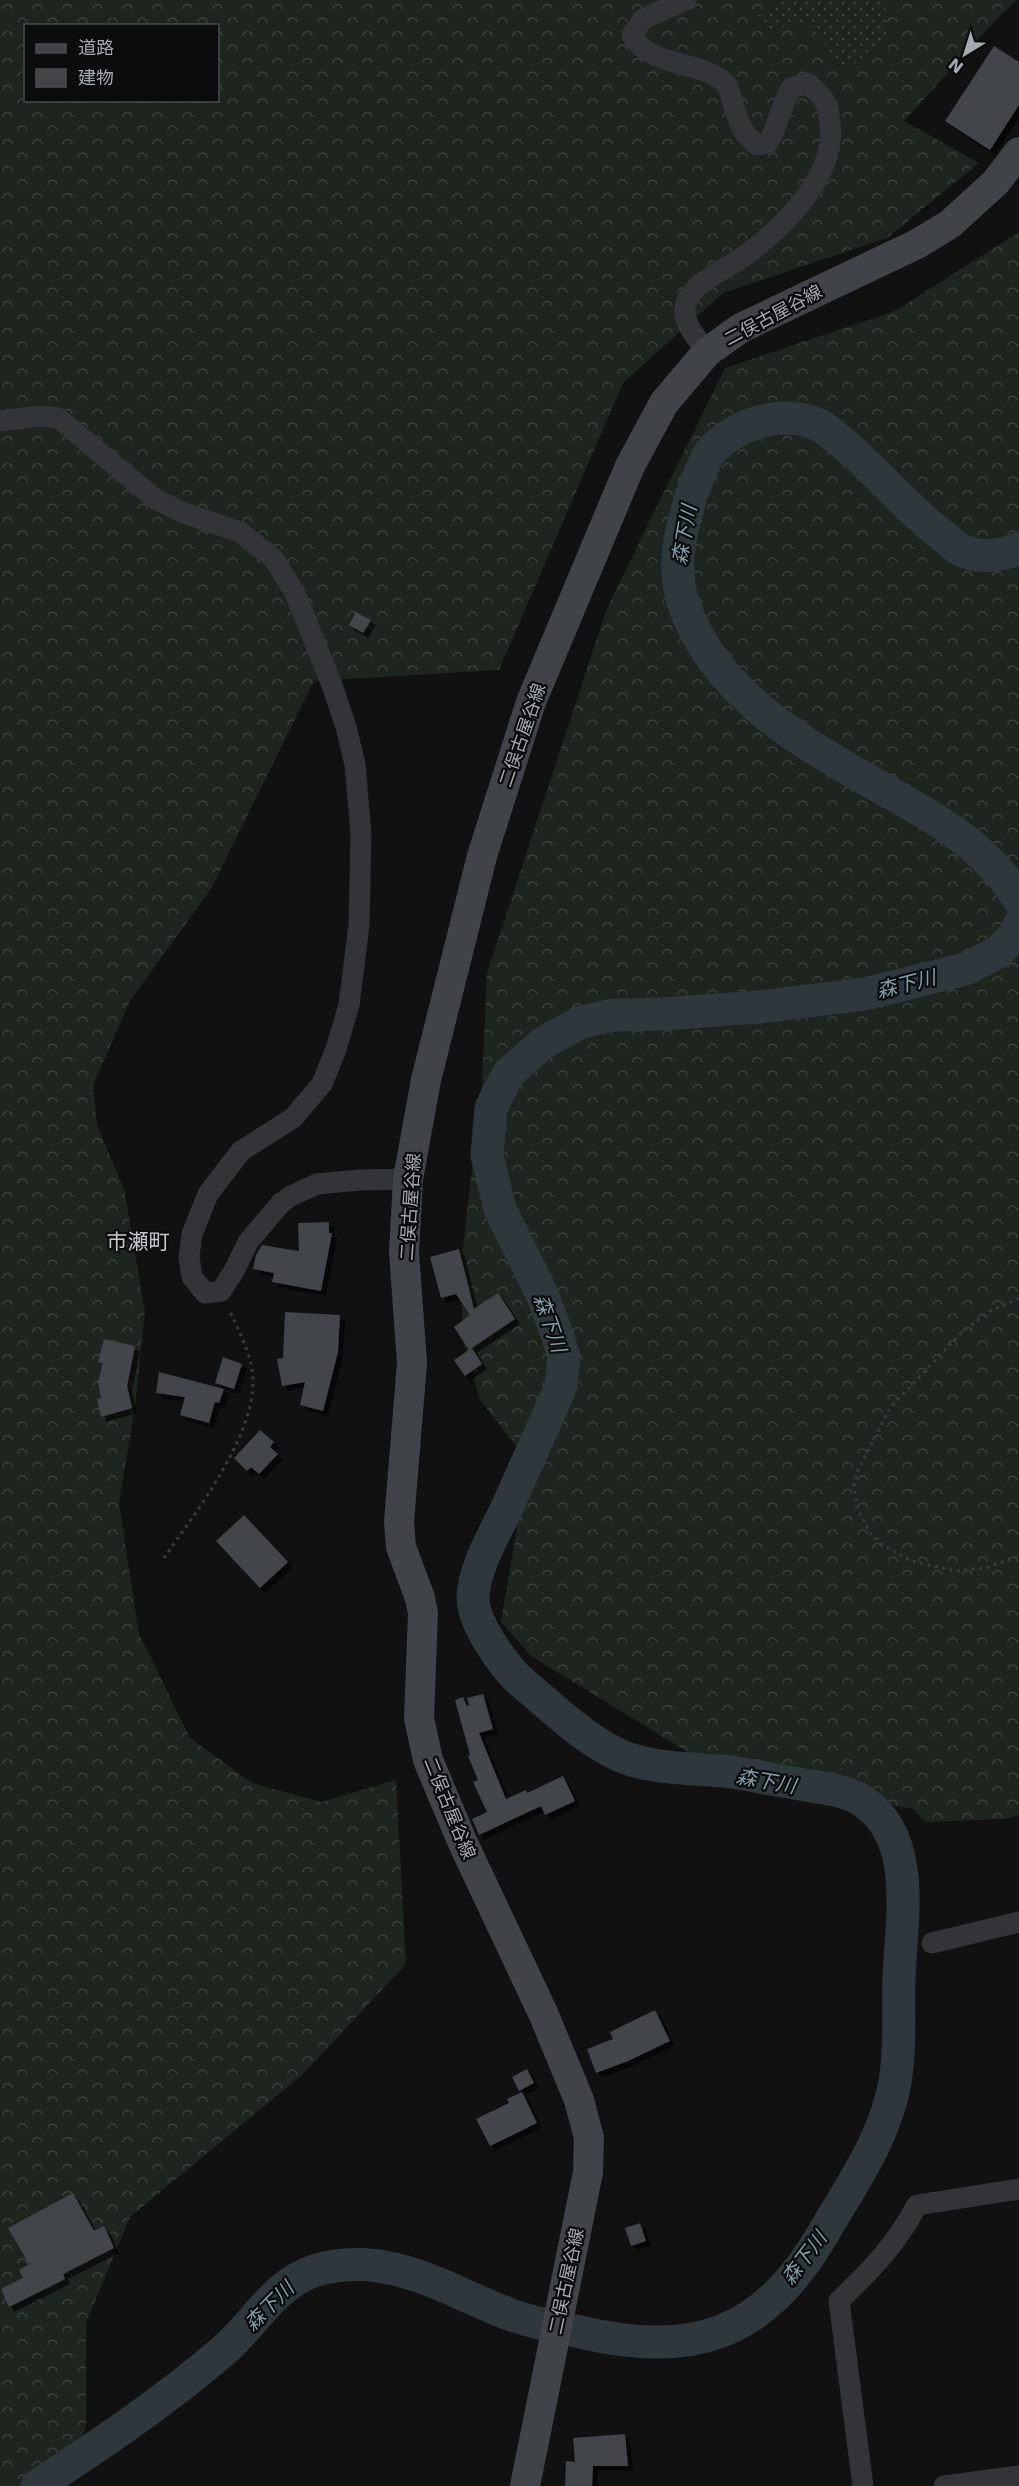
<svg xmlns="http://www.w3.org/2000/svg" width="1019" height="2486" font-family="'DejaVu Sans','Noto Sans JP',sans-serif">
  <defs>
    <pattern id="grass-dots" width="8" height="8" patternUnits="userSpaceOnUse" patternTransform="scale(1.5)"><rect width="8" height="8" fill="#1e241e"/><path d="M2 2h.1M6 6h.1" fill="none" stroke="#3c413c" stroke-width="1.8" stroke-linecap="round"/></pattern>
    <pattern id="forest-crowns" width="20" height="18" patternUnits="userSpaceOnUse" patternTransform="scale(1.5)"><rect width="20" height="18" fill="#1e241e"/><path d="M2 6a3 3 0 1 1 6 0M12 15a3 3 0 1 1 6 0" fill="none" stroke="#3c413c"/></pattern>
    <filter id="shadow"><feDropShadow dx="5" dy="5" stdDeviation="0" flood-color="#0009"/></filter>
  </defs>
  <rect width="100%" height="100%" fill="#111112"/>
  <!-- grass -->
  <polygon fill="url(#grass-dots)" points="781,0 885,0 888,37 843,73 810,23 767,30 757,16"/>
  <!-- forest -->
  <g fill="url(#forest-crowns)" fill-rule="evenodd">
    <path d="M0,0H781L757,16L767,30L810,22L843,73L888,37L885,0H1017L994,22L904,121L979,163L887,238L723,293L623,383L499,670L314,681L211,889L130,1001L93,1085L97,1125L124,1189L145,1311L135,1407L119,1503L139,1634L190,1738L252,1783L321,1802L396,1780L406,1964L303,2074L130,2217L86,2323V2425L66,2486H0ZM26,26H218V100H26Z"/>
    <polygon points="1019,232 1019,1815 1006,1819 926,1822 913,1809 728,1777 531,1656 501,1622 517,1528 524,1456 480,1400 462,1338 462,1255 482,1083 487,973 607,608 725,368 895,311"/>
  </g>
  <g fill="none" stroke-linecap="round" stroke-linejoin="round">
    <!-- river -->
    <g stroke="#2e373b" stroke-width="33">
      <path d="M1019,549C1001,556 979,559 961,550C954,546 948,540 942,535C906,508 878,473 844,444C834,436 824,426 812,422C797,417 783,417 768,420C748,423 721,437 709,454C703,464 699,476 695,486C690,496 688,508 685,519C675,554 674,586 690,620C727,703 811,748 887,791C937,819 990,850 1019,900"/>
      <path d="M37,2486C101,2444 165,2401 223,2351C255,2324 274,2283 317,2270C387,2250 443,2288 506,2313C528,2322 553,2326 576,2331C692,2359 763,2337 824,2232C852,2184 885,2138 895,2082C901,2047 898,2013 899,1978C901,1922 918,1839 864,1802C844,1788 817,1788 794,1783C773,1780 753,1775 732,1772C696,1768 651,1770 619,1755C584,1739 555,1710 526,1686C506,1670 473,1624 473,1598C474,1568 493,1537 506,1510C524,1469 543,1428 561,1386L564,1357L556,1331L542,1294L500,1209L487,1155L491,1108L508,1074L543,1043L581,1022L613,1015L663,1014L759,1007L865,994L966,969L998,952L1015,935L1019,925"/>
    </g>
  </g>
  <!-- building -->
  <g fill="#424448" filter="url(#shadow)">
    <polygon points="994,46 1019,62 1019,105 990,150 945,121"/>
    <polygon points="356,612 371,620 363,633 349,625"/>
    <polygon points="329,1222 329,1233 332,1233 321,1291 272,1282 274,1273 253,1269 256,1255 262,1245 299,1251 298,1223"/>
    <polygon points="459,1249 474,1309 498,1293 515,1319 469,1350 454,1327 470,1315 456,1294 441,1298 430,1257"/>
    <polygon points="285,1312 340,1315 338,1352 323,1411 300,1405 305,1382 282,1386 277,1359 283,1358"/>
    <polygon points="104,1339 135,1346 127,1386 132,1408 101,1417 97,1399 101,1398 98,1382 103,1363 98,1362"/>
    <polygon points="472,1348 482,1364 465,1376 454,1360"/>
    <polygon points="223,1357 242,1364 234,1389 215,1383"/>
    <polygon points="159,1372 224,1389 219,1403 215,1402 209,1423 180,1415 185,1397 156,1393"/>
    <polygon points="260,1430 274,1442 270,1447 278,1454 259,1474 251,1467 247,1471 234,1458"/>
    <polygon points="244,1515 288,1562 260,1588 216,1541"/>
    <polygon points="483,1694 493,1729 479,1733 506,1799 526,1790 527,1793 563,1776 575,1801 545,1815 541,1806 479,1835 472,1819 487,1812 473,1782 478,1780 468,1756 470,1755 455,1700 463,1697 467,1706 469,1705 467,1698"/>
    <polygon points="655,2010 670,2041 628,2061 596,2073 587,2049 613,2039 610,2032"/>
    <polygon points="527,2069 534,2083 519,2091 512,2077"/>
    <polygon points="522,2092 537,2123 490,2146 476,2119 509,2103 507,2099"/>
    <polygon points="73,2193 94,2231 104,2226 114,2248 63,2274 65,2279 9,2307 1,2289 23,2278 19,2270 29,2264 8,2228"/>
    <polygon points="640,2223 646,2241 631,2246 625,2228"/>
    <polygon points="625,2434 628,2466 593,2466 592,2486 565,2486 566,2461 575,2462 573,2438"/>
  </g>
  <g fill="none" stroke-linecap="round" stroke-linejoin="round">
    <!-- path -->
    <g stroke="#383b3e" stroke-width="3" stroke-dasharray="3 4.5" stroke-linecap="butt">
      <polyline points="1019,1298 992,1310 962,1332 890,1408 858,1470 854,1484 857,1508 870,1533 884,1546 911,1561 955,1571 986,1568 1019,1556"/>
      <path d="M164,1558C196,1512 252,1440 253,1383C254,1358 239,1332 229,1309"/>
    </g>
    <!-- street -->
    <g stroke="#323437" stroke-width="21">
      <path d="M686,0L643,19L632,35C650,69 702,59 726,84C728,87 730,93 731,97C738,117 739,132 757,145L768,143C778,125 781,106 791,88L808,83C814,89 823,96 826,104C828,107 829,113 829,117C841,171 786,225 746,255C729,268 694,281 686,303C680,321 697,338 707,352"/>
      <polyline points="0,421 40,416 58,418 154,498 184,513 240,532 274,559 295,593 332,685 346,727 355,764 361,834 359,925 349,1005 336,1049 322,1084 293,1118 241,1151 208,1194 192,1234 189,1257 192,1277 205,1293 221,1291 234,1271 248,1242 281,1203 291,1196 317,1184 359,1180 408,1179"/>
      <polyline points="932,1943 1019,1922"/>
      <path d="M863,2486L839,2301C871,2270 896,2245 917,2205L1019,2189"/>
      <polyline points="944,2486 1019,2476"/>
    </g>
    <!-- secondary -->
    <polyline stroke="#404347" stroke-width="30" points="525,2486 588,2172 589,2138 579,2100 543,2013 462,1841 428,1760 419,1718 423,1613 420,1598 401,1547 399,1522 412,1363 404,1252 408,1179 426,1080 482,856 531,702 630,466 664,403 707,352 741,328 917,244 950,224 996,182 1019,152"/>
  </g>
  <g text-anchor="middle" dominant-baseline="central" stroke-width="4.5" stroke-linejoin="round" paint-order="stroke">
    <!-- street labels -->
    <g font-size="18" fill="#a3aab2" stroke="#0c0c0d">
      <text transform="translate(773 315) rotate(-28)">二俣古屋谷線</text>
      <text transform="translate(522 735) rotate(-71)">二俣古屋谷線</text>
      <text transform="translate(410 1207) rotate(-86)">二俣古屋谷線</text>
      <text transform="translate(450 1808) rotate(68)">二俣古屋谷線</text>
      <text transform="translate(566 2281) rotate(-78)">二俣古屋谷線</text>
    </g>
    <!-- water labels -->
    <g font-size="20" font-style="italic" fill="#7d9daa" stroke="#0c0c0d">
      <text transform="translate(684 535) rotate(-80)">森下川</text>
      <text transform="translate(906 984) rotate(-14)">森下川</text>
      <text transform="translate(550 1323) rotate(71)">森下川</text>
      <text transform="translate(766 1781) rotate(10)">森下川</text>
      <text transform="translate(804 2258) rotate(-53)">森下川</text>
      <text transform="translate(269 2306) rotate(-45)">森下川</text>
    </g>
    <!-- quarter labels -->
    <g font-size="21" fill="#c4c8ce" stroke="#0c0c0d">
      <text x="138" y="1242">市瀬町</text>
    </g>
  </g>
  <!-- legend -->
  <rect x="24" y="24" width="195" height="78" fill="#0c0c0d" stroke="#484b4f" stroke-width="1.5"/>
  <rect x="36" y="44" width="30" height="9" fill="#404347" stroke="#484b4f" stroke-width="1.5"/>
  <text x="78" y="54" font-size="18" fill="#a3aab2">道路</text>
  <rect x="36" y="69" width="30" height="18" fill="#424448" stroke="#484b4f" stroke-width="1.5"/>
  <text x="78" y="84" font-size="18" fill="#a3aab2">建物</text>
  <!-- north arrow -->
  <g transform="translate(965 54) rotate(218)" stroke="#0c0c0d" stroke-width="4.5" paint-order="stroke">
  <path d="M0-4.5L10 22L0 15L-10 22Z" fill="#a3aab2"/>
  <text y="-9" font-size="16" font-weight="bold" text-anchor="middle" fill="#a3aab2">N</text>
  </g>
</svg>
